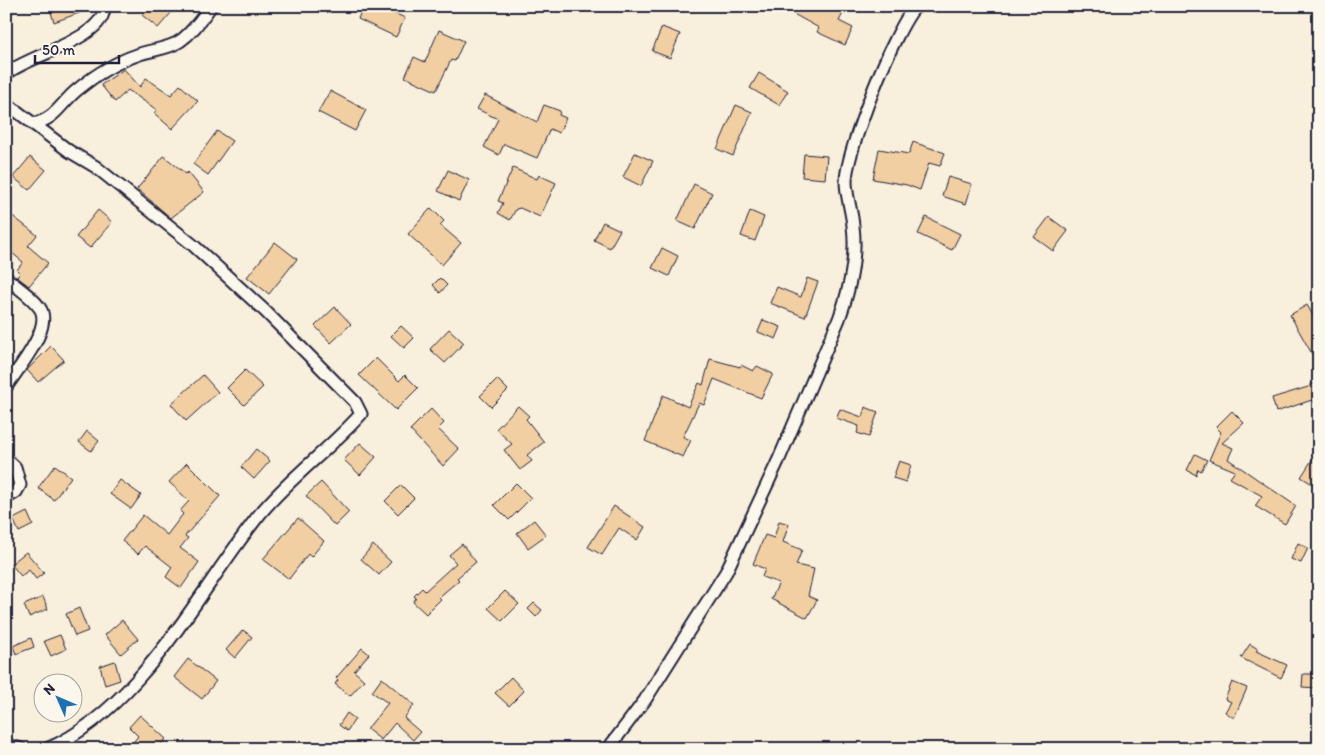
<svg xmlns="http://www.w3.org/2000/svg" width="1325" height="755" font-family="Itim,sans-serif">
  <rect width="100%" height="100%" fill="#f9efdd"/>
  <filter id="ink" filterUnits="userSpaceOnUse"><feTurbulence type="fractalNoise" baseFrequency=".02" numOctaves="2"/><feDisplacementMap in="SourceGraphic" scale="10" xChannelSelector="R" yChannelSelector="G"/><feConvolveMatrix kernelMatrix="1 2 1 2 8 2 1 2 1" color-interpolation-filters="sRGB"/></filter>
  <g filter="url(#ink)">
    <!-- building -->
    <g fill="#f1cfa2" stroke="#22223b">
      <polygon points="49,6 96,6 96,7 54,22"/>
      <polygon points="150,6 177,6 158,28 142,15"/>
      <polygon points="363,6 378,6 405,18 396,37 358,19"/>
      <polygon points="779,6 847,6 839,21 853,28 845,45 817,32 819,28"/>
      <polygon points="662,27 680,34 670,58 652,51"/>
      <polygon points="439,30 464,41 455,61 451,60 436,91 405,77 414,57 425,62"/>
      <polygon points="124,69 140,87 146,78 171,95 180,85 198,101 172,129 154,113 157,110 128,90 115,102 101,85"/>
      <polygon points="759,73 788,91 779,105 750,88"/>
      <polygon points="330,91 366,110 355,131 318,112"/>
      <polygon points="485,95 537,122 544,105 560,111 559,115 566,118 559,133 550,129 537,158 504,144 499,155 484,147 498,119 477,109"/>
      <polygon points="736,105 752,112 733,156 717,149"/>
      <polygon points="217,131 232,141 208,175 193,164"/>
      <polygon points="913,142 945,153 940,166 929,163 920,190 907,185 873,179 879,149 909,154"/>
      <polygon points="635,153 653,161 641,186 623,177"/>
      <polygon points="804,154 827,156 825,179 802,177"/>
      <polygon points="164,156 186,174 188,172 204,192 171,218 137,189"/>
      <polygon points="30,157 46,170 29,190 13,177"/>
      <polygon points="513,168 537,179 539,175 556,183 540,217 520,208 516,209 510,220 498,213 503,203 498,201"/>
      <polygon points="448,170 469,180 459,201 438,191"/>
      <polygon points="948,177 972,184 966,204 942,196"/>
      <polygon points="694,184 712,193 695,229 677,221"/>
      <polygon points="431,208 444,221 440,225 461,243 442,265 408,234"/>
      <polygon points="98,210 112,222 90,248 76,237"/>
      <polygon points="6,211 37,235 28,246 48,263 29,286 17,277 20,273 17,270 23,262 6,248"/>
      <polygon points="750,211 764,217 755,241 741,236"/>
      <polygon points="926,217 960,234 952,250 918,234"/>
      <polygon points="1049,217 1068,231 1053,251 1034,237"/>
      <polygon points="603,222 620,230 610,248 594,240"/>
      <polygon points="275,242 297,259 269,294 247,277"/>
      <polygon points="662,248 678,256 669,276 652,268"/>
      <polygon points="440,278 447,285 440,293 433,285"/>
      <polygon points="807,278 818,282 805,317 770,303 777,287 801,297"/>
      <polygon points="1307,305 1319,326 1319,350 1312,354 1290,315"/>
      <polygon points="335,307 351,324 331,343 315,326"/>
      <polygon points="763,320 781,327 776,339 758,332"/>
      <polygon points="401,326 414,338 404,348 391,336"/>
      <polygon points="449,329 464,343 445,363 430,349"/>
      <polygon points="51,346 64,360 38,382 27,370"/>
      <polygon points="376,358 399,381 405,375 418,388 396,410 359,375"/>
      <polygon points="710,359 740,367 741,365 753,371 757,366 773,374 761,398 714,379 704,405 699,403 683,437 691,440 683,457 645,441 663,395 688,407 699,383 703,385"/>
      <polygon points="245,370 263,387 244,405 227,388"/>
      <polygon points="203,375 218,392 186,421 171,404"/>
      <polygon points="497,379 508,390 491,407 480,396"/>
      <polygon points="1313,383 1319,389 1319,408 1312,400 1276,412 1272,398 1308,387"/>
      <polygon points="518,406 529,416 526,419 544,442 527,455 532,461 520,470 504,450 512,444 496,429"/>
      <polygon points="865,407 878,412 869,437 857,433 859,426 836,418 840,409 862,417"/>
      <polygon points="431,409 444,423 438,429 459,449 443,466 410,430"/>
      <polygon points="1232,411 1244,423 1222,443 1233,448 1228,459 1296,506 1285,524 1255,506 1262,496 1230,478 1235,471 1209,460 1221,432 1216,427"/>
      <polygon points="87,431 99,441 91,451 79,442"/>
      <polygon points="360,443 376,457 360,475 344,460"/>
      <polygon points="256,449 270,461 254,479 241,467"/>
      <polygon points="1319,449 1319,488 1301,477"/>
      <polygon points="1195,454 1207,460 1201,471 1198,469 1196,475 1187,470"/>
      <polygon points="899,461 911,465 906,482 893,478"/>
      <polygon points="187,463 220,496 185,536 188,538 180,548 199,562 181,588 166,577 172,567 145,546 138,554 122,541 143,515 167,535 183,514 180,511 189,501 169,482"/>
      <polygon points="55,465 71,477 54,500 38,488"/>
      <polygon points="120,480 141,495 131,509 110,494"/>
      <polygon points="321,482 349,512 335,526 306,496"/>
      <polygon points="516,483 531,498 509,520 494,505"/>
      <polygon points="401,485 414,498 398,514 385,501"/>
      <polygon points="614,506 645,527 637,540 619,528 602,555 588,547"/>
      <polygon points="27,512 33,525 19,532 13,519"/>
      <polygon points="298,518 324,541 311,557 308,554 289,579 263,559"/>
      <polygon points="534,520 546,535 528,548 517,533"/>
      <polygon points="779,521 789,524 783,542 802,550 796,565 814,569 808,596 817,600 807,618 771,599 779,583 762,577 765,569 753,564 765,535 774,538"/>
      <polygon points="1298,543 1308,548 1301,563 1291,559"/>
      <polygon points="462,544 476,562 457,578 459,580 439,597 441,599 426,614 413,602 416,598 414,596 422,588 425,591 456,563 449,555"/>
      <polygon points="373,545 391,562 379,575 361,559"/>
      <polygon points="26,552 44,573 36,579 29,570 21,576 11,564"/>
      <polygon points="505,591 519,604 502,621 488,608"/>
      <polygon points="43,597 48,609 29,617 24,605"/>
      <polygon points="534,603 542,610 536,617 528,609"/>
      <polygon points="79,608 88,631 75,636 66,614"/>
      <polygon points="122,620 138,639 121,654 105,635"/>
      <polygon points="243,630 252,637 235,658 226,650"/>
      <polygon points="60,635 66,649 51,656 44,641"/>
      <polygon points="31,638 34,647 16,654 13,646"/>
      <polygon points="1250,644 1258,649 1256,651 1287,665 1281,678 1241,658"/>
      <polygon points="362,648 369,654 354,671 364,680 350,696 335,684 338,680 336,678"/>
      <polygon points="188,659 216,681 202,699 174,677"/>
      <polygon points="115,661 120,680 105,685 100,666"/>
      <polygon points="1303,674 1319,674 1318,688 1302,687"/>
      <polygon points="511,677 524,691 509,706 495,693"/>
      <polygon points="382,678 414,705 404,718 420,732 413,740 395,723 381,740 367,729 388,703 372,692"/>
      <polygon points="1232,682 1247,688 1234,718 1225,712 1231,702 1225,699"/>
      <polygon points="347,713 355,719 347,731 339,725"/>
      <polygon points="140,715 166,739 156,749 128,749 138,736 129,727"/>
    </g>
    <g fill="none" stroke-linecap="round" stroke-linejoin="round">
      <!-- minor casing -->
      <g stroke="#22223b" stroke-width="15">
        <g id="minor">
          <path d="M6,74C28,55 106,39 104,6"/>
          <path d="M6,103L69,151L96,167L193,245L265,311L355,402L361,414C330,449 289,478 259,515C198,592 140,709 47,749"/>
          <path d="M33,124C56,119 60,104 77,90C94,76 116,62 137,55C150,50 169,49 180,41C193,32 202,18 211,6"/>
          <path d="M6,278C17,287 34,298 41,310C51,330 17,370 6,387"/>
          <polyline points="6,459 15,467 20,485 16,492 6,498"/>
          <polyline points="6,745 21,749"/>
          <path d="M608,749L645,700L726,572L779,459L839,319C850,289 857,258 853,226C852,211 846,196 846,181C846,152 895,27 916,6"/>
        </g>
      </g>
      <!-- minor -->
      <use href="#minor" stroke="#fbf7ec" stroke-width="11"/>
    </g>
  </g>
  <!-- margin -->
  <rect width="1325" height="755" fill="none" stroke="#fbf7ec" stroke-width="25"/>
  <rect x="12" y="12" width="1300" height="730" fill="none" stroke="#22223b" stroke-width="2" filter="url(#ink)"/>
  <!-- north arrow -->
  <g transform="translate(58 698) rotate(315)"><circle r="24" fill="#fbf7ec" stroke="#a4a2a5"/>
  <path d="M0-4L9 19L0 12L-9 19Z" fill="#1f6fb2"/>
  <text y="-8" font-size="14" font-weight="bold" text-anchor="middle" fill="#22223b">N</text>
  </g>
  <!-- scale -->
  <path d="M35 55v8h84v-8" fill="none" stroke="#22223b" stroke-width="2.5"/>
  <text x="42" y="55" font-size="15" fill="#22223b" stroke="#fbf7ec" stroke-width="4" paint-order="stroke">50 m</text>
</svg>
